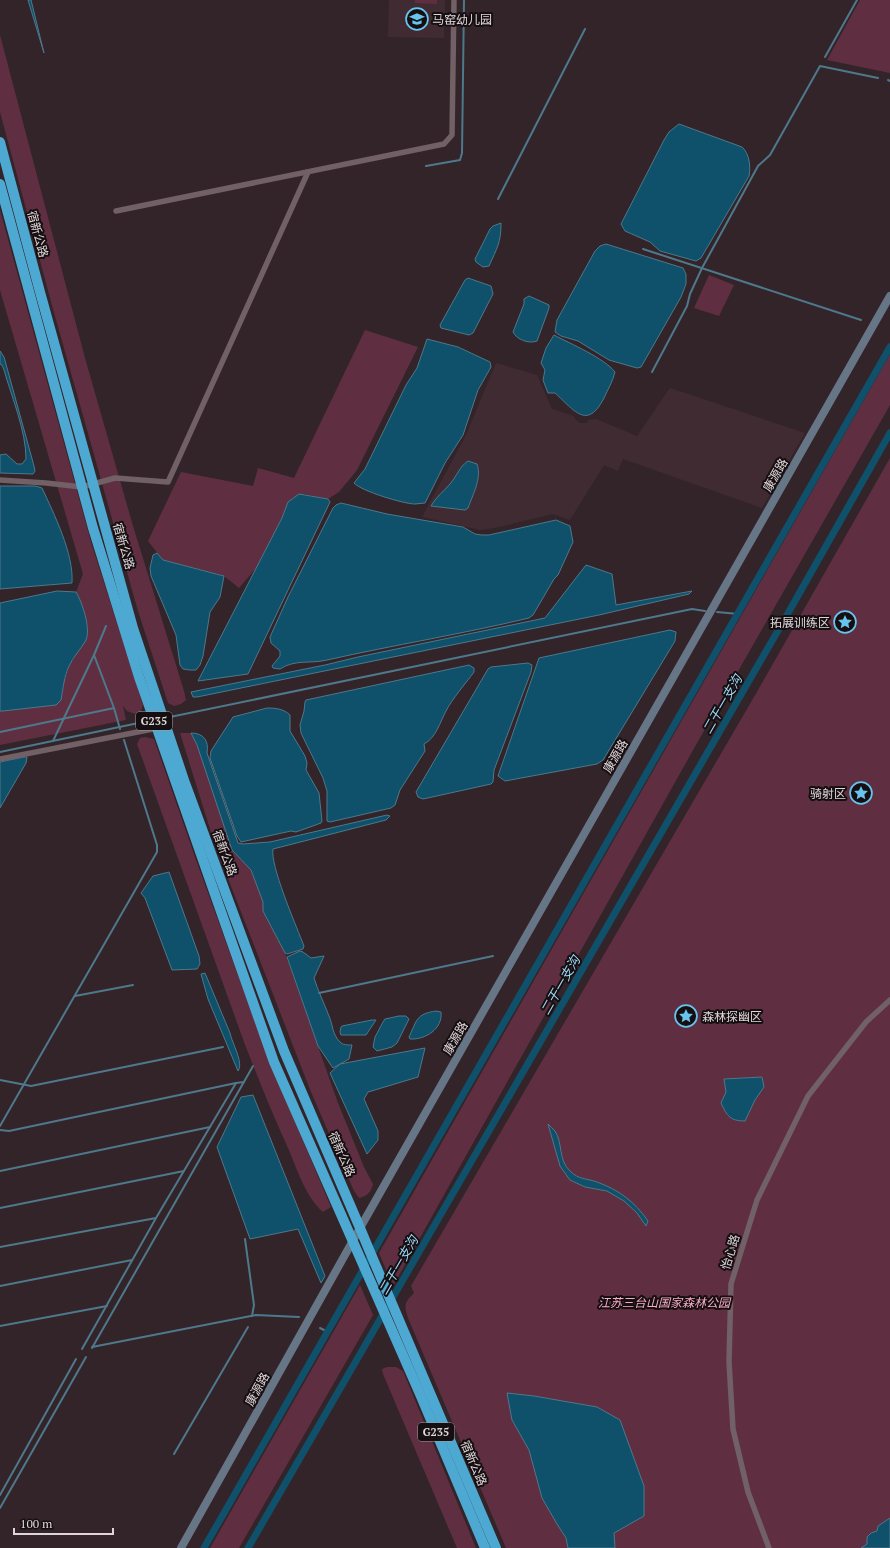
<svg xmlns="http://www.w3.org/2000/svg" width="890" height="1548" font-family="'PT Serif','Noto Sans SC',serif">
  <rect width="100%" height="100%" fill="#332429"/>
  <!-- built -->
  <g fill="#402b32">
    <polygon points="389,0 445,0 444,38 388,37"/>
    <polygon points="496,363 537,375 552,409 574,416 575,419 580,423 587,423 588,420 596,419 637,436 670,388 805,433 762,508 623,459 618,471 604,465 570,520 553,514 495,528 480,530 422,517 466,435"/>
  </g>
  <!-- green -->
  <g fill="#5f2f41">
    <polygon points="415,0 437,0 437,4 415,3"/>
    <polygon points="860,0 890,0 890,73 827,60"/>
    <polygon points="0,35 85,358 133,526 184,691 186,700 181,704 174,706 168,703 138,611 53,309 0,112"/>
    <polygon points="0,210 91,542 143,705 141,712 135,714 127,711 123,706 126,720 0,745 0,711 4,711 56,704 61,700 64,682 69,666 83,644 79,598 76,592 83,574 0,290"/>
    <polygon points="709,275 734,285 719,316 694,308"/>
    <polygon points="365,330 418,347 357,470 339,492 328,499 304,494 288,502 282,518 257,567 239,588 224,576 219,574 163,560 148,541 181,472 253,486 258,468 294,478"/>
    <polygon points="890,354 890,405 697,743 393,1286 379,1253"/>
    <path d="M890,458V1548H506L408,1318C404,1305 404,1303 414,1293L411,1286L754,697Z"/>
    <path d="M180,733H191L197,745L232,850L251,870L263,902V911L285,953L338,1103L364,1167L373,1184C371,1192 368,1196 359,1198L354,1191L311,1092L215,845Z"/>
    <path d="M145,737L154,739L195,857L268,1058L331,1207L323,1212C305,1196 297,1169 288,1148C272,1113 258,1078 244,1042L137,744L140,738Z"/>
    <polygon points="360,1285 373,1315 239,1548 210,1548"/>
    <polygon points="387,1367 396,1367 403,1371 476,1548 457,1548 383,1374 382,1369"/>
  </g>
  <!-- water -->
  <g fill="#0f506a" stroke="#4e788b">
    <polygon points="28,0 31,0 44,53"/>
    <path d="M679,124L742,147C749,153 751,166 749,176L701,258L696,261L660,251L650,242L625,231L621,224L664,140L669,132Z"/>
    <path d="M501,223C501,243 497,248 489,266L483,267L476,262L475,259L490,229L493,226Z"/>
    <polygon points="606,244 683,268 686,274 686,284 681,297 641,367 637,368 609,360 578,341 561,336 555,332 557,320 595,251 600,246"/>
    <polygon points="468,278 491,286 493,294 473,333 469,335 441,328 440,325 465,280"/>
    <path d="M529,296L549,305V308L537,341C529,344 517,340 513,332L524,304V299Z"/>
    <path d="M554,335C571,344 604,358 615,372C613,381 608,389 604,398C587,431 574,410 555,393H548L543,380L545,370L541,363L546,348Z"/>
    <path d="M427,339L458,347L490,362L491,367L478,390L463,435L445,463L425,503C422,503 418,504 415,504C404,504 361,491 354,483L365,469L406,385L417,368Z"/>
    <path d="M0,351L4,357L34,466L35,471L33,474L0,473V455L6,454L17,464H22L26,459C26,431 12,398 4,370L2,365L0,364Z"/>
    <path d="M468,461L477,464C482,478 473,494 468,508L465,510L431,506C436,497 443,492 450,484C457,476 459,467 468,461Z"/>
    <path d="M0,486H35L42,488C54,514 74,554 72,583L0,589Z"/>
    <polygon points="299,494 328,499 330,502 248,674 198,681 282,518 288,502"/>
    <path d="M341,503L387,514L463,527L475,534L482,535H489L556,520L570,526L573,542L558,575L554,579L533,615L529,618C462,634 394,645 327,660C311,664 295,659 280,669L273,668L272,666L280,656V651L271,643L270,637L288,597L333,508L336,505Z"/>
    <polygon points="157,553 163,560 224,576 220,597 210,612 203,656 200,665 196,670 190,670 183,669 180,665 176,635 151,576 150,568 153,555"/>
    <polygon points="586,565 612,574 616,605 692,591 689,594 599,615 197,697 193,697 191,692 325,665 358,657 545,618"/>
    <path d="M57,591L76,592C82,602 91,628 86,640C81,649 73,657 69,666C64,677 63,689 61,700L56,705L3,711H0V603Z"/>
    <polygon points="670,630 676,632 675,641 603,760 597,764 505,781 498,776 539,658"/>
    <polygon points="528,663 532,665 531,672 494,770 493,782 491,784 423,799 418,797 416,792 488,669 491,667"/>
    <path d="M469,665L474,668V672C466,683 452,699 446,711C440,722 436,738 424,744L425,751L400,790L395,805L391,808L330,822L327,821V791L323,778L301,733L300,725L304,711L305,702L306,700Z"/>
    <path d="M267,708C276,708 284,709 290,715V731L305,756L307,763L306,770L319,793L322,821L321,823L296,832L291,831L241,842L237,836L210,758L211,751L233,717Z"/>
    <path d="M191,733C204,733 209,741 207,753L238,843L243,844L270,842L387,815L390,816L386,820L273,849C270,865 295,923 302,941L304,946L303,949L287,954L285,953L263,911V902L251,870L232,850L197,745Z"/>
    <polygon points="24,757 27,757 26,763 0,808 0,762"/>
    <polygon points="169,872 199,956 200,964 197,969 172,970 145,898 141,893 153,876"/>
    <path d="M300,951L303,952L311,958L324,956L314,978C318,991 324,1003 329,1016C333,1025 332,1034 340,1042C343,1045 347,1045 352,1045L349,1059L333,1068L318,1046L287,957Z"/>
    <path d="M205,973L230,1033C232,1043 244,1063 238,1071L208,999L201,974Z"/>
    <path d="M436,1011L441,1012C443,1029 425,1040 410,1039L409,1037C417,1020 416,1014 436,1011Z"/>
    <polygon points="399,1016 406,1016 409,1019 397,1043 392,1047 377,1051 373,1047 375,1037 383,1022 385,1019"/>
    <polygon points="372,1020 376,1020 366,1035 341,1035 340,1032 341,1027 342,1026"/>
    <polygon points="425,1048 418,1077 368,1092 364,1099 378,1131 378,1140 367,1154 330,1073 340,1064"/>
    <path d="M762,1077L764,1087L755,1100L745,1121C730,1121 727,1116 721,1103L726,1092L724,1079Z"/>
    <polygon points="253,1095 325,1276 321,1283 298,1229 250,1239 217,1147 241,1097"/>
    <path d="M548,1124C550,1126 553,1129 555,1131C563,1143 558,1160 570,1171C579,1180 586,1178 597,1182C619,1190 635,1202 648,1221L646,1226L637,1213L624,1201L607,1191L585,1187L570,1180L560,1166Z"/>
    <polygon points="507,1393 534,1396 597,1407 620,1420 644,1486 644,1516 614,1533 615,1548 568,1548 566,1538 557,1524 542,1498 529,1450 512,1420"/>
    <polygon points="890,1518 890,1548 861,1548 867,1544 867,1537 871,1533 877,1531 878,1526"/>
  </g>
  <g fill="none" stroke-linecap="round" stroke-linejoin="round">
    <!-- stream -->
    <g stroke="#4e788b" stroke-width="2">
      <polyline points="825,57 857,0"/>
      <polyline points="888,80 890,81"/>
      <polyline points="426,166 460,160 462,153 464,0"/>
      <polyline points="498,199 585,29"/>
      <polyline points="643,249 861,320"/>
      <polyline points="652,372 687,306 690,294 702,268 758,166 770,155 820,66 878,78"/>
      <polyline points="717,612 738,614"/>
      <polyline points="94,655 114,708 120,729"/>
      <polyline points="170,717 692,609 705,611"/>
      <polyline points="0,732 114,708"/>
      <polyline points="53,741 94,655 106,626"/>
      <polyline points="0,752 148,721"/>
      <polyline points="319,993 493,956"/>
      <polyline points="75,996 133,985"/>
      <polyline points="0,1080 31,1086 223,1047"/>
      <polyline points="0,1126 157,852 157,845 124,740"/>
      <polyline points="0,1130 9,1131 236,1083"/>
      <polyline points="0,1171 210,1127"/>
      <polyline points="0,1208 184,1171"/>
      <polyline points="245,1239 254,1305 252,1316"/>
      <polyline points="0,1247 156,1218"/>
      <polyline points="0,1286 132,1260"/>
      <polyline points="0,1326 107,1306"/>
      <polyline points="320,1328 328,1332"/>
      <polyline points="92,1347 256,1315 299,1317"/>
      <polyline points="92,1348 253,1066"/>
      <polyline points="82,1349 156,1218 236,1083 244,1082"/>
      <polyline points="174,1454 248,1327"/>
      <polyline points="0,1495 76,1359"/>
      <polyline points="0,1508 86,1357"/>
    </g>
    <!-- canal -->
    <g stroke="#0f506a" stroke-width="7">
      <polyline points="204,1548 890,347"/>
      <polyline points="248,1548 787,615 890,433"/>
    </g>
    <!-- street -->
    <g stroke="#716065" stroke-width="5.5">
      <polyline points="116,211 444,144 452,135 454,0"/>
      <polyline points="0,480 46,483 82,487 115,478 168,482 308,172"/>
      <polyline points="0,759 158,728"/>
      <polyline points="769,1548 748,1492 733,1429 729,1362 731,1284 757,1200 808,1096 866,1022 890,1000"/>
    </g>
    <!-- secondary -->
    <polyline stroke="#667686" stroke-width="8" points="181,1548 360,1228 890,296"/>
    <!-- highway -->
    <g stroke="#4ea9d2" stroke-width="10">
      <polyline points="0,142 40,292 133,628 185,783 284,1051 360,1228 370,1252 496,1548"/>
      <polyline points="0,184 93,528 139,677 225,923 274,1062 420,1394 485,1548"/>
    </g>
  </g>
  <!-- icons -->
  <defs>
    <g id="school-ring" transform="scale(1.15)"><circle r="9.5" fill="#160f11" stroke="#66c4ef" stroke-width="1.5"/><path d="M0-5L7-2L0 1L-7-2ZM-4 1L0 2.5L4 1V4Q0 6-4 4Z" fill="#66c4ef"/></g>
    <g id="sight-ring" transform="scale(1.15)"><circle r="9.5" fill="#160f11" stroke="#66c4ef" stroke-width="1.5"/><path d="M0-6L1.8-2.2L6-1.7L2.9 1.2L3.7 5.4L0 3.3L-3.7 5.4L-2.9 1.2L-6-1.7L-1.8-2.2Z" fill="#66c4ef"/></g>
  </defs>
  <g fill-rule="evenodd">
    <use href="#school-ring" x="417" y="19"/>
    <use href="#sight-ring" x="845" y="622"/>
    <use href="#sight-ring" x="861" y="793"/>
    <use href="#sight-ring" x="686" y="1016"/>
  </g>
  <g text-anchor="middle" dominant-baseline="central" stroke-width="4" stroke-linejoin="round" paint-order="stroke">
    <!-- shield labels -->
    <g fill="#160f11" stroke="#a39a9d" stroke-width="1">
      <rect x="136" y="712" width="36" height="18" rx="3"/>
      <rect x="418" y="1423" width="36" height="18" rx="3"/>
    </g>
    <g font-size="11" font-weight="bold" fill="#e0d6d9">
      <text x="154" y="721">G235</text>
      <text x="436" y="1432">G235</text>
    </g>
    <!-- poi labels -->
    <g font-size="12" fill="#e0d6d9" stroke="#160f11" text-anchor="start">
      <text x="432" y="19">马窑幼儿园</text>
      <text x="830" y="622" text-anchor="end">拓展训练区</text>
      <text x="846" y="793" text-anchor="end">骑射区</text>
      <text x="702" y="1016">森林探幽区</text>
    </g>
    <!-- street labels -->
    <g font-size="12" fill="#e0d6d9" stroke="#160f11">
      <text transform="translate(38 234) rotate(75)">宿新公路</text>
      <text transform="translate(775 475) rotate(-60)">康源路</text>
      <text transform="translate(124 546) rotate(74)">宿新公路</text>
      <text transform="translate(615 756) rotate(-60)">康源路</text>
      <text transform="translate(225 853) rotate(70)">宿新公路</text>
      <text transform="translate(455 1038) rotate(-60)">康源路</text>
      <text transform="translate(342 1154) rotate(66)">宿新公路</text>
      <text transform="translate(730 1252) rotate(-73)">怡心路</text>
      <text transform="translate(257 1389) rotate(-61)">康源路</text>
      <text transform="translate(474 1463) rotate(67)">宿新公路</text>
    </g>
    <!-- park labels -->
    <g font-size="12" font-style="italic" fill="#fbacc7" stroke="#160f11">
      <text x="664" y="1302">江苏三台山国家森林公园</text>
    </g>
    <!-- water labels -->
    <g font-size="13" font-style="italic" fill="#9cd8f6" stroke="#160f11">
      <text transform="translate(722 704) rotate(-60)">二干一支沟</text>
      <text transform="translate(560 985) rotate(-60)">二干一支沟</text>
      <text transform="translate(398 1265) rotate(-60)">二干一支沟</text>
    </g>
  </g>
  <!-- scale -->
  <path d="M14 1528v6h99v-6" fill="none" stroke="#e0d6d9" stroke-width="2"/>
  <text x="20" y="1528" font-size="12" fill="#e0d6d9" stroke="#160f11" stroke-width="3" paint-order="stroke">100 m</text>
</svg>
